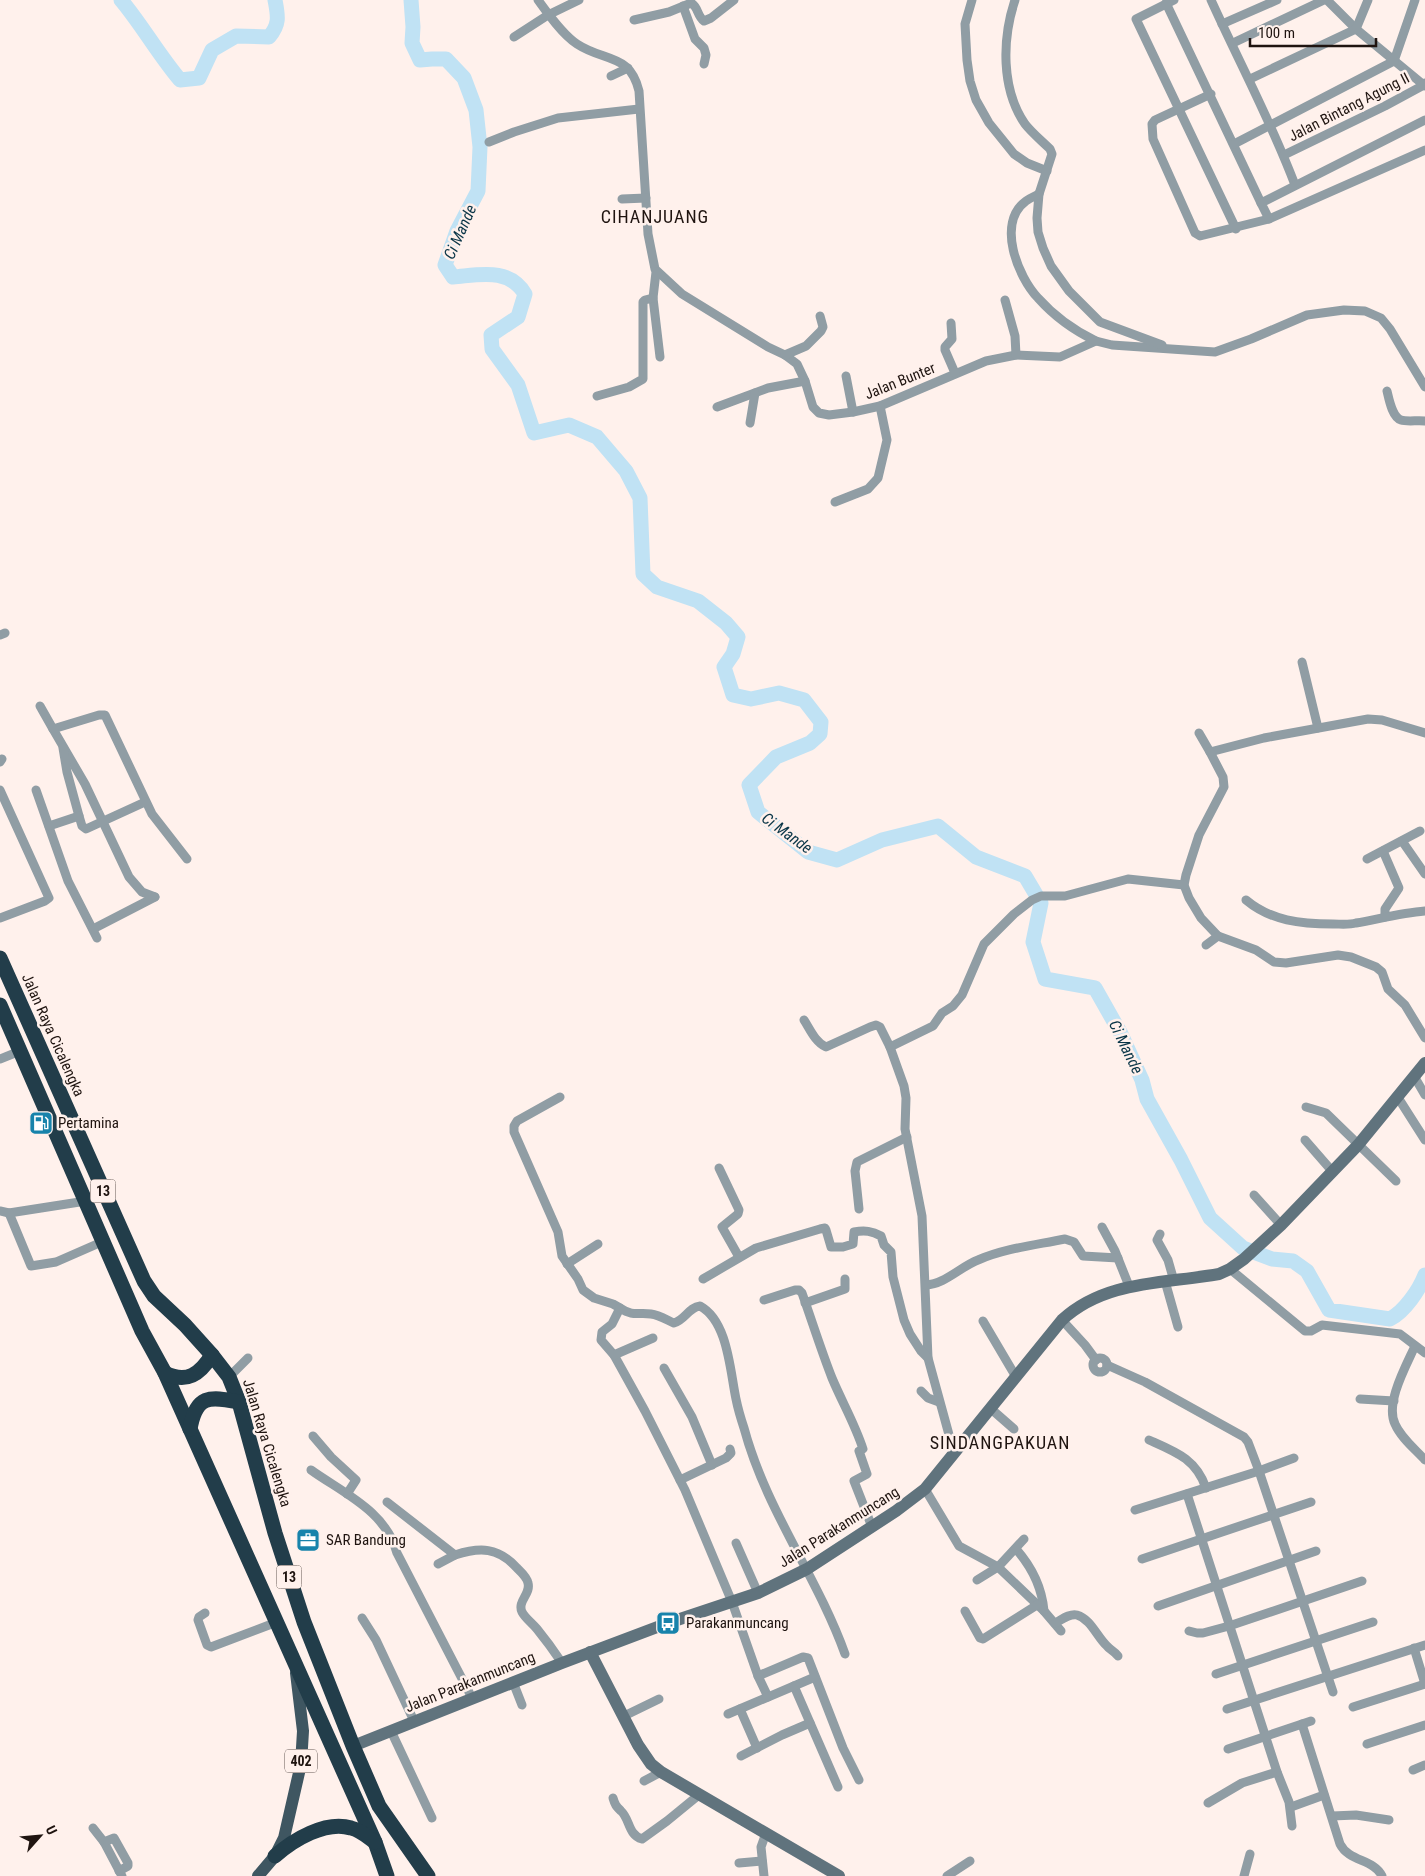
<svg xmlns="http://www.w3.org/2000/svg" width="1425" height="1876" font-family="'Roboto Condensed',sans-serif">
  <rect width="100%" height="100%" fill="#fff1ec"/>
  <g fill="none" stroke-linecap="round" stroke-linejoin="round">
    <!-- river -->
    <g stroke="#c0e2f4" stroke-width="15">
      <path d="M121,0C142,25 158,54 180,80L199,78L212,50L236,36L269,37C280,24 278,16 275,0"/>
      <path d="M411,0L413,27L412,43L420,60L432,59H446L464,78L476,110L480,147L478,191L457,231L445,265L453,277C479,275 509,267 525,294L518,317L491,335L492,349L518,385L534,433L569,425L597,437L626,471L640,498L643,574L657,587L698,601L726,623L738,637L733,654L724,667L733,695L751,699L779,693L804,700L821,722L820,734L810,743L776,757L749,785L758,812L808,852L837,860L882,840L938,826L976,857L1025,876L1041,903L1033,942L1045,979L1095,988L1121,1034L1142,1080L1147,1099L1181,1160L1210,1218L1243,1248L1272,1259L1293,1261L1307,1271L1329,1310L1390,1319C1405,1311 1419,1290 1425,1275"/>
    </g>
    <!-- street -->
    <g stroke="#909da4" stroke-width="9">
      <path d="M538,0C548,14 563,35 577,44C604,62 630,53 639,91L648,234L655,269L682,294L768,347L785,355L797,364L805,381L813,407L819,413L829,415L853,412L880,406L986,361L1016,355L1060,357L1096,341L1112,345L1215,352L1251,339L1307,315L1344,310L1365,311L1381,318L1390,329L1425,387"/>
      <polyline points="972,0 965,24 967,60 970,81 976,100 989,123 1014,154 1027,163 1047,171"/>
      <path d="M1015,0C1002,39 1001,89 1025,124C1032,133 1042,141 1050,149L1052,154L1039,194L1037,218L1038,232L1043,248L1051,266L1069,291L1100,322L1162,345"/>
      <polyline points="1174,0 1136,19 1236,229"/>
      <path d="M1211,0C1239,62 1271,121 1295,185"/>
      <polyline points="1327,0 1356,29 1425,86"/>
      <polyline points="1166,3 1261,203"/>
      <polyline points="683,6 695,39 704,48 706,55 704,64"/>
      <path d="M634,20L669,12L691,3C698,6 697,16 704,21L711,18L734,0"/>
      <polyline points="1222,24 1277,0"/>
      <polyline points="514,37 548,15 579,0"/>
      <polyline points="1233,43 1324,0"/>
      <polyline points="611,76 628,68"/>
      <polyline points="1250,79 1356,29 1368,0"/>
      <polyline points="1211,94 1155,120 1152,124 1153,139 1195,233 1200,236 1269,219 1425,150"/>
      <polyline points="489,142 514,132 558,118 639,109"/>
      <polyline points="1234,144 1394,61 1415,0"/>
      <polyline points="1284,155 1385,106 1424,85 1425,83"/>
      <path d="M1039,194C1035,196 1030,198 1026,201C996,223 1018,277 1038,298C1054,316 1075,331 1096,341"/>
      <polyline points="622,199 646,198"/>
      <polyline points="1269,219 1261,203 1425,120"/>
      <polyline points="656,272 653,298 660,357"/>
      <polyline points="1005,300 1015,336 1016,355"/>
      <polyline points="951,323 952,339 945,347 945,350 955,373"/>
      <polyline points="785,355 806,346 821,331 823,327 820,316"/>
      <polyline points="846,376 853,412"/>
      <path d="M1387,391C1389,399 1392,417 1401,420C1407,422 1418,420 1425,421"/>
      <polyline points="597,396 629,387 643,379 643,302 645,300 653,298"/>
      <polyline points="717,407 768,388 805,381"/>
      <polyline points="750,423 755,393"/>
      <polyline points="835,502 868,489 878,478 887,440 880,406"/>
      <polyline points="0,635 5,633"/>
      <polyline points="1302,662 1318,728"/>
      <polyline points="40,706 53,729 99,715 105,715 152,814 187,859"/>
      <polyline points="53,729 85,784 129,877 142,892 155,897"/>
      <polyline points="1199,733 1210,752 1264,738 1368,719 1382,720 1425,733"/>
      <polyline points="63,748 67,772 79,816"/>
      <polyline points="1210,752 1223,777 1224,787 1199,835 1186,875 1184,885 1189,898 1201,918 1218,936 1256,950 1274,962 1286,963 1338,955 1351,957 1376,967 1382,972 1388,989 1405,1005 1425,1038"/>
      <polyline points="0,762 2,759"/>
      <polyline points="0,790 49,898 45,901 0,918"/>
      <polyline points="36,790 68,881 97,938"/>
      <polyline points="49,826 79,816 82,826 86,829 145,802"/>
      <polyline points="1402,841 1425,874"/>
      <polyline points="1383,851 1399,888 1385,909 1385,917"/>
      <polyline points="1367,859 1420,831"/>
      <path d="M1246,900C1271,921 1301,924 1333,924C1341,924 1349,925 1356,923C1379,919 1401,913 1425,911"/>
      <polyline points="93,929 155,897"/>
      <polyline points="1206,945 1218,936"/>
      <path d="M804,1020C810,1029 815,1042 826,1047L870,1027L876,1025L880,1027L890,1047L904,1086L906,1098L905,1129L922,1216L928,1358L954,1453"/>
      <polyline points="890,1047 933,1026 942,1013 953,1006 962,995 984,944 1014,914 1032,900 1041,896 1065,896 1128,879 1184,885"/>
      <polyline points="0,1059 20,1051"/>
      <polyline points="1414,1076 1425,1095"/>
      <polyline points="1397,1096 1425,1140"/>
      <polyline points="560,1097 517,1121 514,1126 514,1132 558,1232 562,1256 578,1279 583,1290 594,1298 613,1304 620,1308 612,1324 602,1332 601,1340 614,1355 645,1411 685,1490 732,1602 758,1676 768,1697"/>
      <polyline points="1306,1107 1326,1113 1396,1181"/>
      <polyline points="1305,1140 1332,1171"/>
      <polyline points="719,1168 739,1210 738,1214 722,1227 739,1257"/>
      <polyline points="1254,1195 1281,1225"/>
      <polyline points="859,1209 855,1171 857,1162 907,1137"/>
      <polyline points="0,1211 9,1213 86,1201"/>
      <polyline points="9,1213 31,1266 56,1262 104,1241"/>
      <polyline points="1102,1227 1115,1251 1129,1286"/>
      <polyline points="1160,1234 1157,1240 1168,1260 1174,1281"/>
      <polyline points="567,1264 598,1244"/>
      <polyline points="1230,1269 1305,1331 1311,1331 1322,1325 1400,1334 1425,1353"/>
      <path d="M703,1279L756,1248L820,1229L825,1228L826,1230L831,1247H843L853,1244L854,1232C865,1230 872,1231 881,1236L884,1245L891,1252L893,1277L904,1320L910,1334L921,1351L928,1358"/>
      <polyline points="1165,1281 1178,1327"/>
      <path d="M926,1285C945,1284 960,1267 978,1260C1006,1248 1036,1245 1065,1239L1074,1242L1083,1256L1118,1258"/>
      <path d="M764,1300L795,1290H799L802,1293C812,1321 821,1350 832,1378C842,1402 855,1424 863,1449L859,1451L867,1474L854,1481L872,1527"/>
      <polyline points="805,1303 845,1289 845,1279"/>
      <path d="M620,1308C634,1317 637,1312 651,1314C659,1315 667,1320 674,1323C685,1320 689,1307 700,1306C728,1321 730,1371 736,1399C738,1409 741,1419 744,1428C766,1510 817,1576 845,1654"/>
      <polyline points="1062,1320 1085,1345 1096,1360"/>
      <polyline points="983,1321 1016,1377"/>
      <path d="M1415,1346C1406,1366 1385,1403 1395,1424C1401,1438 1415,1449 1425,1460"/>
      <polyline points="614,1355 653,1338"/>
      <circle cx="1100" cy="1365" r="7"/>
      <polyline points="1107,1365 1145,1382 1244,1437 1248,1442 1259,1471 1333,1692"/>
      <polyline points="664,1368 692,1417 712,1465"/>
      <polyline points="229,1377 248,1358"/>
      <polyline points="921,1391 928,1398 939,1402"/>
      <polyline points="1360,1399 1394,1401"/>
      <polyline points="990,1408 1014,1429"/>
      <polyline points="313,1436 331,1457 356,1480 347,1494"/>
      <path d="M1149,1440C1176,1452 1196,1459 1206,1488"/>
      <path d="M311,1470C343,1493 386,1511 397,1553L472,1698"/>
      <polyline points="680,1480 726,1458 731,1453 730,1449"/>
      <polyline points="925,1489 959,1546 998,1567 1044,1611 1061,1631"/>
      <polyline points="1187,1494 1277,1772 1289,1802 1292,1826"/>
      <path d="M387,1502L455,1555C480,1547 498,1547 517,1568C521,1572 527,1577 528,1583C531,1594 517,1601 522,1612C525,1618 532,1623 537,1629C546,1640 554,1651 562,1663"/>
      <polyline points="1135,1510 1259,1471 1294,1458"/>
      <polyline points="736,1543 758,1593"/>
      <path d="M1016,1549C1031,1566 1042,1588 1044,1611"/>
      <polyline points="1142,1559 1311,1502"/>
      <polyline points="438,1564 455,1555"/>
      <polyline points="977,1580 998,1567 1024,1539"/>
      <polyline points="1158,1606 1316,1551"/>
      <polyline points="965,1611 980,1638 983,1639 1037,1605"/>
      <polyline points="205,1613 199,1617 198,1620 207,1645 211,1647 277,1622"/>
      <polyline points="362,1618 376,1640 414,1721"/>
      <path d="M1055,1623C1061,1620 1070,1613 1077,1615C1091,1619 1097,1637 1107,1646C1110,1650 1114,1651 1118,1656"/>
      <polyline points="1189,1631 1197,1633 1203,1633 1229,1626 1362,1581"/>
      <polyline points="1414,1648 1425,1684"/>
      <polyline points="1216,1674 1373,1622"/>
      <polyline points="758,1676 803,1657 808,1658 843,1748 859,1780"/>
      <polyline points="513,1682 522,1705"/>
      <polyline points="794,1686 838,1787"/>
      <polyline points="1353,1707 1425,1684"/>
      <polyline points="740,1709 757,1748"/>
      <polyline points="1227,1709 1425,1645"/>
      <polyline points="728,1714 815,1677"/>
      <polyline points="624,1716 659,1699"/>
      <path d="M1302,1724L1340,1844C1349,1862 1374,1859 1382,1876"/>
      <polyline points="391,1731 432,1818"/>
      <polyline points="1367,1744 1425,1725"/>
      <polyline points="1228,1749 1311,1721"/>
      <polyline points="741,1756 782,1735 810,1723"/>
      <polyline points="1413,1770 1425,1765"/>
      <polyline points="644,1781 661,1772"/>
      <path d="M613,1798C615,1805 616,1806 621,1811C630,1819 628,1835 642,1839L667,1821L700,1794"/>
      <polyline points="1208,1803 1242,1783 1277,1772"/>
      <polyline points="1291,1807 1324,1795"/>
      <polyline points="1332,1816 1356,1815 1389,1820"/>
      <polyline points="93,1828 104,1842 122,1876"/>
      <polyline points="104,1842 114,1838 128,1863 128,1866 119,1871"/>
      <polyline points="739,1863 762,1861"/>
      <polyline points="764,1876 761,1847 766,1833"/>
      <polyline points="947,1876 970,1861"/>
      <polyline points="1244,1876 1250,1854"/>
    </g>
    <!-- secondary -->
    <g stroke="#60737d" stroke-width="12">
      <polyline points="590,1652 638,1745 651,1764 661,1772 839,1876"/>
      <path d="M353,1746L562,1663L668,1623L758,1593L807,1569L896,1511L925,1489L1062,1320C1105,1280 1164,1284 1219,1274L1230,1269L1244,1259L1281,1225L1358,1145L1425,1063"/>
    </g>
    <!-- primary -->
    <polyline stroke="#3f5661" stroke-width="12" points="258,1876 275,1856 284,1838 301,1764 303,1731 296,1673"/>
    <!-- highway -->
    <g stroke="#223d4a" stroke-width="15">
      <polyline points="0,958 144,1281 154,1296 185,1325 212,1355 229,1377 239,1402 275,1533 304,1622 353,1746 379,1806 428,1876"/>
      <polyline points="0,1005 142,1331 165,1373 375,1842 387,1876"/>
      <path d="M165,1373C187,1384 200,1374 212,1355"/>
      <path d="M190,1429C196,1395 209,1396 239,1402"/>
      <path d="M275,1856C293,1840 326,1820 351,1828C360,1830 368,1837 375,1842"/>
    </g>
  </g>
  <!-- icons -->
  <defs>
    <g id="fuel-square" transform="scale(1.25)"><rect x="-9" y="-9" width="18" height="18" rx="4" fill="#1783ab" stroke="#fff1ec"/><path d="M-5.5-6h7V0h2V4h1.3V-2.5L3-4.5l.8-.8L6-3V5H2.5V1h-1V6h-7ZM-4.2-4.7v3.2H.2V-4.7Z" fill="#fff"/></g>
    <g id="office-square" transform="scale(1.25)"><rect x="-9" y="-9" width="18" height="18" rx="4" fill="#1783ab" stroke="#fff1ec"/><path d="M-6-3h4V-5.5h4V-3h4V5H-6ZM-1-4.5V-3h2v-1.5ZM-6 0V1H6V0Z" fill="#fff"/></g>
    <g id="bus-square" transform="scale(1.25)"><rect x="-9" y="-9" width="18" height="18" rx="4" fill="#1783ab" stroke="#fff1ec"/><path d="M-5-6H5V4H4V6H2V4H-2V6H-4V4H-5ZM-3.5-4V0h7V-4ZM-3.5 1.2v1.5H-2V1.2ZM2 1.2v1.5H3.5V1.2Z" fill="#fff"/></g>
  </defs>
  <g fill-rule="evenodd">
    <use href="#fuel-square" x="41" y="1123"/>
    <use href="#office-square" x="308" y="1540"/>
    <use href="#bus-square" x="668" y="1623"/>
  </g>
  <g text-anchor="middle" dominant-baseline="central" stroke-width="5" stroke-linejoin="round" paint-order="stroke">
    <!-- shield labels -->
    <g fill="#fff1ec" stroke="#625652" stroke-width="1">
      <rect x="90.5" y="1179.5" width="25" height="23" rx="4"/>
      <rect x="276.5" y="1565.5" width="25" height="23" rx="4"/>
      <rect x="285" y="1749.5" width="32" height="23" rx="4"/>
    </g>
    <g font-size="14" font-weight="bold" fill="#1f1410">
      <text x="103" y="1191">13</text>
      <text x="289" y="1577">13</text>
      <text x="301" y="1761">402</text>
    </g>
    <!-- street labels -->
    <g font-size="15" fill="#1f1410" stroke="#fff1ec">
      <text transform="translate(1349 107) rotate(-27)">Jalan Bintang Agung II</text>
      <text transform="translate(900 381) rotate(-22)">Jalan Bunter</text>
      <text transform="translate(53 1035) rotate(66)">Jalan Raya Cicalengka</text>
      <text transform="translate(267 1443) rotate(73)">Jalan Raya Cicalengka</text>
      <text transform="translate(839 1527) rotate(-32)">Jalan Parakanmuncang</text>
      <text transform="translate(470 1682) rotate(-22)">Jalan Parakanmuncang</text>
    </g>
    <!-- poi labels -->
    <g font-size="15" fill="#1f1410" stroke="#fff1ec" text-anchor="start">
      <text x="58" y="1123">Pertamina</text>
      <text x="326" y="1540">SAR Bandung</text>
      <text x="686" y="1623">Parakanmuncang</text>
    </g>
    <!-- water labels -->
    <g font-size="16" font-style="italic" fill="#093547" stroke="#fff1ec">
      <text transform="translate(460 232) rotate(-66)">Ci Mande</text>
      <text transform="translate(787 833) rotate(36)">Ci Mande</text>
      <text transform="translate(1126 1047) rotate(64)">Ci Mande</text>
    </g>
    <!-- quarter labels -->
    <g font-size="18" letter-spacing="1" fill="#1f1410" stroke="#fff1ec">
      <text x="655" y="216">CIHANJUANG</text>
      <text x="1000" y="1442">SINDANGPAKUAN</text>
    </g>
  </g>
  <!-- north arrow -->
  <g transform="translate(40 1836) rotate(63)" stroke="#fff1ec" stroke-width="4" paint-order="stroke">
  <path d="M0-4L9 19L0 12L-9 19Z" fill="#1f1410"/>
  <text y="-8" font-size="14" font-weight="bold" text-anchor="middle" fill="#1f1410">U</text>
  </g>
  <!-- scale -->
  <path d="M1250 38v8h126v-8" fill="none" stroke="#1f1410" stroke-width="2.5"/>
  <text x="1258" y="38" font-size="15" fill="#1f1410" stroke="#fff1ec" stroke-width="4" paint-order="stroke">100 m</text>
</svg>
